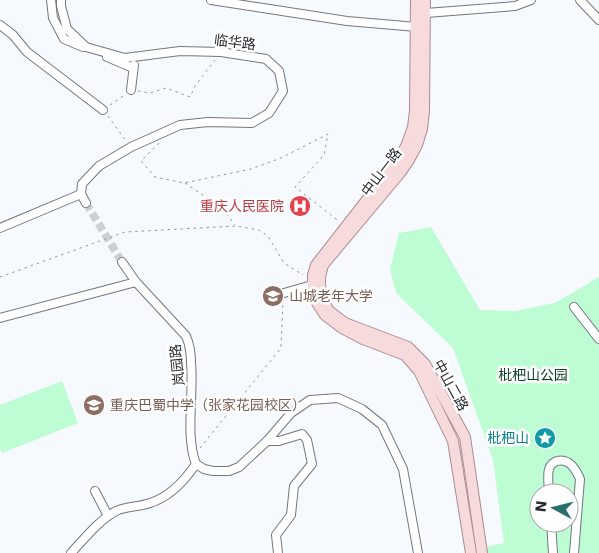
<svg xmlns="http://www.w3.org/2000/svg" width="599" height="553" font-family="'DejaVu Sans','Noto Sans SC',sans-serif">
  <rect width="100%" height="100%" fill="#f6f9fd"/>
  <!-- green -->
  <g fill="#befcd3" fill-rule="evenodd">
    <path d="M431,227L480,310L515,311L555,303L599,277V553H487L486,547L504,543L493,460L453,348L396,293L390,269L399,233ZM539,493H569V523H539Z"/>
    <polygon points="62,381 78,423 2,453 0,448 0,405"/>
  </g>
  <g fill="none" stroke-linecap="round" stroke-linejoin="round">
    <!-- minor-tunnel -->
    <polyline stroke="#cccfd3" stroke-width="8" stroke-dasharray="8 4" stroke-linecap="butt" points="86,203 122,262"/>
    <!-- minor casing -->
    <g stroke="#717881" stroke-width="10">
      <g id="minor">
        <polyline points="51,0 53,18 64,39 83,47"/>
        <polyline points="61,0 61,6 67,29 86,47 125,58 180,51 221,52 266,59 279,71 283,91 269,113 252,123 208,122 180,125 131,147 99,166 82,184 81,194 86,203"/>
        <polyline points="211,0 347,21 417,27"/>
        <polyline points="580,0 599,20"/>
        <polyline points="426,13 515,6 531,0"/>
        <polyline points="0,25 13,35 27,52 103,110"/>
        <polyline points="107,57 133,68"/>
        <polyline points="131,90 134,65"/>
        <polyline points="0,228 81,194"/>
        <path d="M122,262L136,282L186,336C190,345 191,353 191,363C194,394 185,436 196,464"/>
        <polyline points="284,293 312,285"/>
        <polyline points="574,307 599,339"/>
        <polyline points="0,318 136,282"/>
        <polyline points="267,441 279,441 302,434 307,440 312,464 294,486 291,515 276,535 278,553"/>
        <polyline points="196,464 204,469 213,471 229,471 239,467 267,441 291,413 310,400 338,398 362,409 382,425 403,469 418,553"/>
        <polyline points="95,491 108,516"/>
        <path d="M549,493C549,486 547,476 549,469C550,465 554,462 557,461C570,458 576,470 580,479L574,553"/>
        <polyline points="551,523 553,553"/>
        <path d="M71,553C85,538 98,521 116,511C127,506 139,507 150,503C170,497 185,480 196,464"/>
      </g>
    </g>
    <!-- major casing -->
    <g stroke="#ab8c8f" stroke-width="12">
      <g id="major">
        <polyline points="416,0 415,111 413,127 407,144 401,156 316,265 313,275 313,291 317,303 325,315 342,328 363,339 405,355 419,371 453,441 471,553"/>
        <polyline points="425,0 424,111 422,129 417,145 409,160 400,173 323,265 320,277 320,285 322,298 329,311 345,323 408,347 425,364 465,437 482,553"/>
      </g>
    </g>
    <!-- path -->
    <g stroke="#93969a" stroke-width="1" stroke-dasharray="2.5 4" stroke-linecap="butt">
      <polyline points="138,91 150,93 166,88 190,97 195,86 215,60"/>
      <polyline points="110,105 126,94"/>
      <polyline points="108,116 126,141"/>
      <polyline points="159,143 141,161 155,177 184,183 251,169 281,158 328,134 324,155 295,187 340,222"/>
      <polyline points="185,183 222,208 235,225"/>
      <polyline points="0,277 125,232 236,226 259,230 268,236 284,263 303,275"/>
      <polyline points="200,448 281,348 283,301"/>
    </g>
    <!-- minor -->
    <use href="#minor" stroke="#fff" stroke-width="8"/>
    <!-- major -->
    <use href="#major" stroke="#f7dadc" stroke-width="10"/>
  </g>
  <!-- icons -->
  <defs>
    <g id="hospital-disc" transform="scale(1.125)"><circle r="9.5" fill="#e0444e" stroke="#fff"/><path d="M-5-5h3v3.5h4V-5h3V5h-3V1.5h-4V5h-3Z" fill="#fff"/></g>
    <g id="university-disc" transform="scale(1.125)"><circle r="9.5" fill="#8d6e63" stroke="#fff"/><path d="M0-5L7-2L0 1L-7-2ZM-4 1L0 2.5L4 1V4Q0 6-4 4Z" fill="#fff"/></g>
    <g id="school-disc" transform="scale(1.125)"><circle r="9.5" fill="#8d6e63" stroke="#fff"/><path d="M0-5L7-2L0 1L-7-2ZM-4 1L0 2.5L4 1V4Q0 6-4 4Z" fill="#fff"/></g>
    <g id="sight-disc" transform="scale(1.125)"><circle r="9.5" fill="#0f9aa8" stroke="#fff"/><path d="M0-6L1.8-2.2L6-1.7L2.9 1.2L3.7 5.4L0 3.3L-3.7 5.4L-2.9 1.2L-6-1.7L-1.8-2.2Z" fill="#fff"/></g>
  </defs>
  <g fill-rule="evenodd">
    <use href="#hospital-disc" x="300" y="206"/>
    <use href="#university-disc" x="273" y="296"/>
    <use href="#school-disc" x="94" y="405"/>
    <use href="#sight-disc" x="545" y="438"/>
  </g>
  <g text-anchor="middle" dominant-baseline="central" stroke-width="5" stroke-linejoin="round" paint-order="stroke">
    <!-- street labels -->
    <g font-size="14" fill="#26292d" stroke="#fff">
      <text transform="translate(235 42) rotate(7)">临华路</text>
      <text transform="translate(381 172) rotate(-53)">中山一路</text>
      <text transform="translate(177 365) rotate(-96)">岚园路</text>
      <text transform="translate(451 385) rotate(61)">中山二路</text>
    </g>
    <!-- health labels -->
    <g font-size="14" fill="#be3a42" stroke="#fff" text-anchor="end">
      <text x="284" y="206">重庆人民医院</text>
    </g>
    <!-- education labels -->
    <g font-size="14" fill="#785e54" stroke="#fff" text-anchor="start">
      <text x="289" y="296">山城老年大学</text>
      <text x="110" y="405">重庆巴蜀中学（张家花园校区）</text>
    </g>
    <!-- park labels -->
    <g font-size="14" fill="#0c3f25" stroke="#fff">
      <text x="533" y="375">枇杷山公园</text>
    </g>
    <!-- culture labels -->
    <g font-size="14" fill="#0d838f" stroke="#fff" text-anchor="end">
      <text x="529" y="438">枇杷山</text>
    </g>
  </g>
  <!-- north arrow -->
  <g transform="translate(554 508) rotate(277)"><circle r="24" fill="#ffffff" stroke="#a8a9ab"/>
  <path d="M0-4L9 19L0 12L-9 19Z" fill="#27706b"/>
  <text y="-8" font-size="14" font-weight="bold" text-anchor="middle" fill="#26292d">N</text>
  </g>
</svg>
